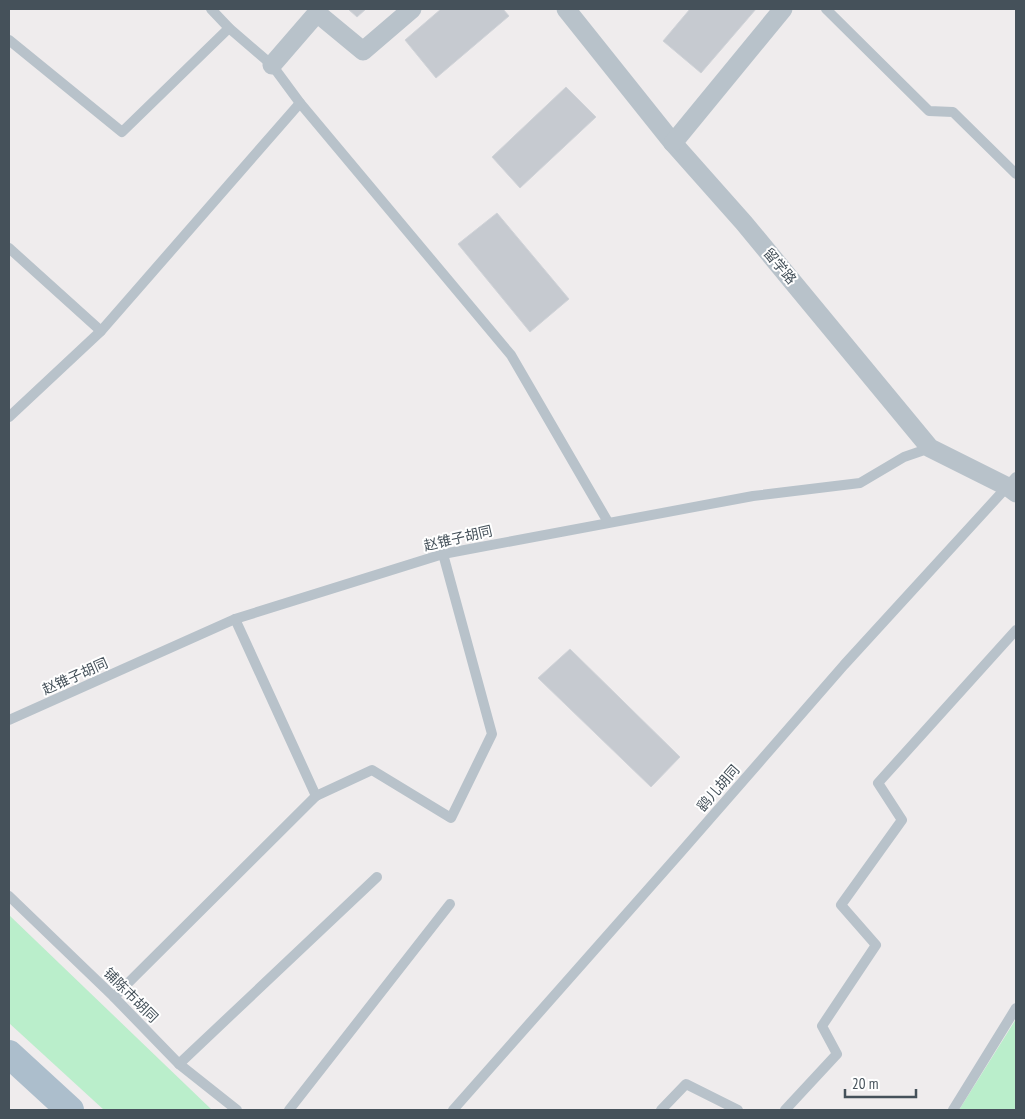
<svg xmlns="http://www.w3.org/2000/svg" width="1025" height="1119" font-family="'PT Sans Narrow','Noto Sans SC',sans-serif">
  <rect width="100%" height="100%" fill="#efeced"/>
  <!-- green -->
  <g fill="#baeecb">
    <polygon points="9,915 212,1110 104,1110 9,1023"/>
    <polygon points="1016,1019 1016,1110 959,1110"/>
  </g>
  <!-- building -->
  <g fill="#c6cad0" stroke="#d0d3d8">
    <polygon points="348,9 366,9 357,17"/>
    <polygon points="441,9 503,9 509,16 436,78 405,40"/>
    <polygon points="690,9 756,9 701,73 663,41"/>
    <polygon points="566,87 596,117 520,188 492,157"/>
    <polygon points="497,213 569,299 530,332 458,244"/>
    <polygon points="570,649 680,757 651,787 538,678"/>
  </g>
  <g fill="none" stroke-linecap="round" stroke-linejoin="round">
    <!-- service -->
    <g stroke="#b8c2ca" stroke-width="10">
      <polyline points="211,9 229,28 272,65 300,103 511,355 608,522"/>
      <polyline points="826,9 929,111 953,112 1016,174"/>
      <polyline points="9,40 122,132 229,28"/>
      <polyline points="9,248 101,331"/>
      <polyline points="9,417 101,331 300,103"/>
      <polyline points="235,619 316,796 372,770 451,818 492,734 443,554"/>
      <polyline points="9,720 235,619 443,554 753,496 860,483 904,457 930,448"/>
      <polyline points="9,896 114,997 179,1064 237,1110"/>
      <polyline points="114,997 316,796"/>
      <polyline points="179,1064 377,877"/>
      <polyline points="289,1110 450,904"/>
      <polyline points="453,1110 681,852 844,665 1016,477"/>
      <polyline points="661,1110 686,1084 738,1110"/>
      <polyline points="785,1110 837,1054 822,1026 876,945 841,905 902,820 878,783 1016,630"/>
      <polyline points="953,1110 1016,1008"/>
    </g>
    <!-- minor -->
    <g stroke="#b8c2ca" stroke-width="19">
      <polyline points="566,9 673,143 744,223 930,448 1008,487 1016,493"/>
      <polyline points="272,65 317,13 363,51 412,9"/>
      <polyline points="673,143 783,9"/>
    </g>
    <!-- primary -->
    <polyline stroke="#acbecc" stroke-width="28" points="9,1054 70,1110"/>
  </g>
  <g text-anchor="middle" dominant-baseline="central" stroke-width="4" stroke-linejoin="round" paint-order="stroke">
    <!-- street labels -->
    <g font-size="14" fill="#45515a" stroke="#fff">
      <text transform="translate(780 266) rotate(50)">留学路</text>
      <text transform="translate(458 538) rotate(-13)">赵锥子胡同</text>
      <text transform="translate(75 676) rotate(-24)">赵锥子胡同</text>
      <text transform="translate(718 788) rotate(-49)">鹞儿胡同</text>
      <text transform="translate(131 995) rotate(45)">铺陈市胡同</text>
    </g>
  </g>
  <!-- border -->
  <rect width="1025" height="1119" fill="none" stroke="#45515a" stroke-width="20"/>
  <!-- scale -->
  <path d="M845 1089v8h71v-8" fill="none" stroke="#45515a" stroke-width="2.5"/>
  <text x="852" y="1089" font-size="15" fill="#45515a" stroke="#ffffff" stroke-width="4" paint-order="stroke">20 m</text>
</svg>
